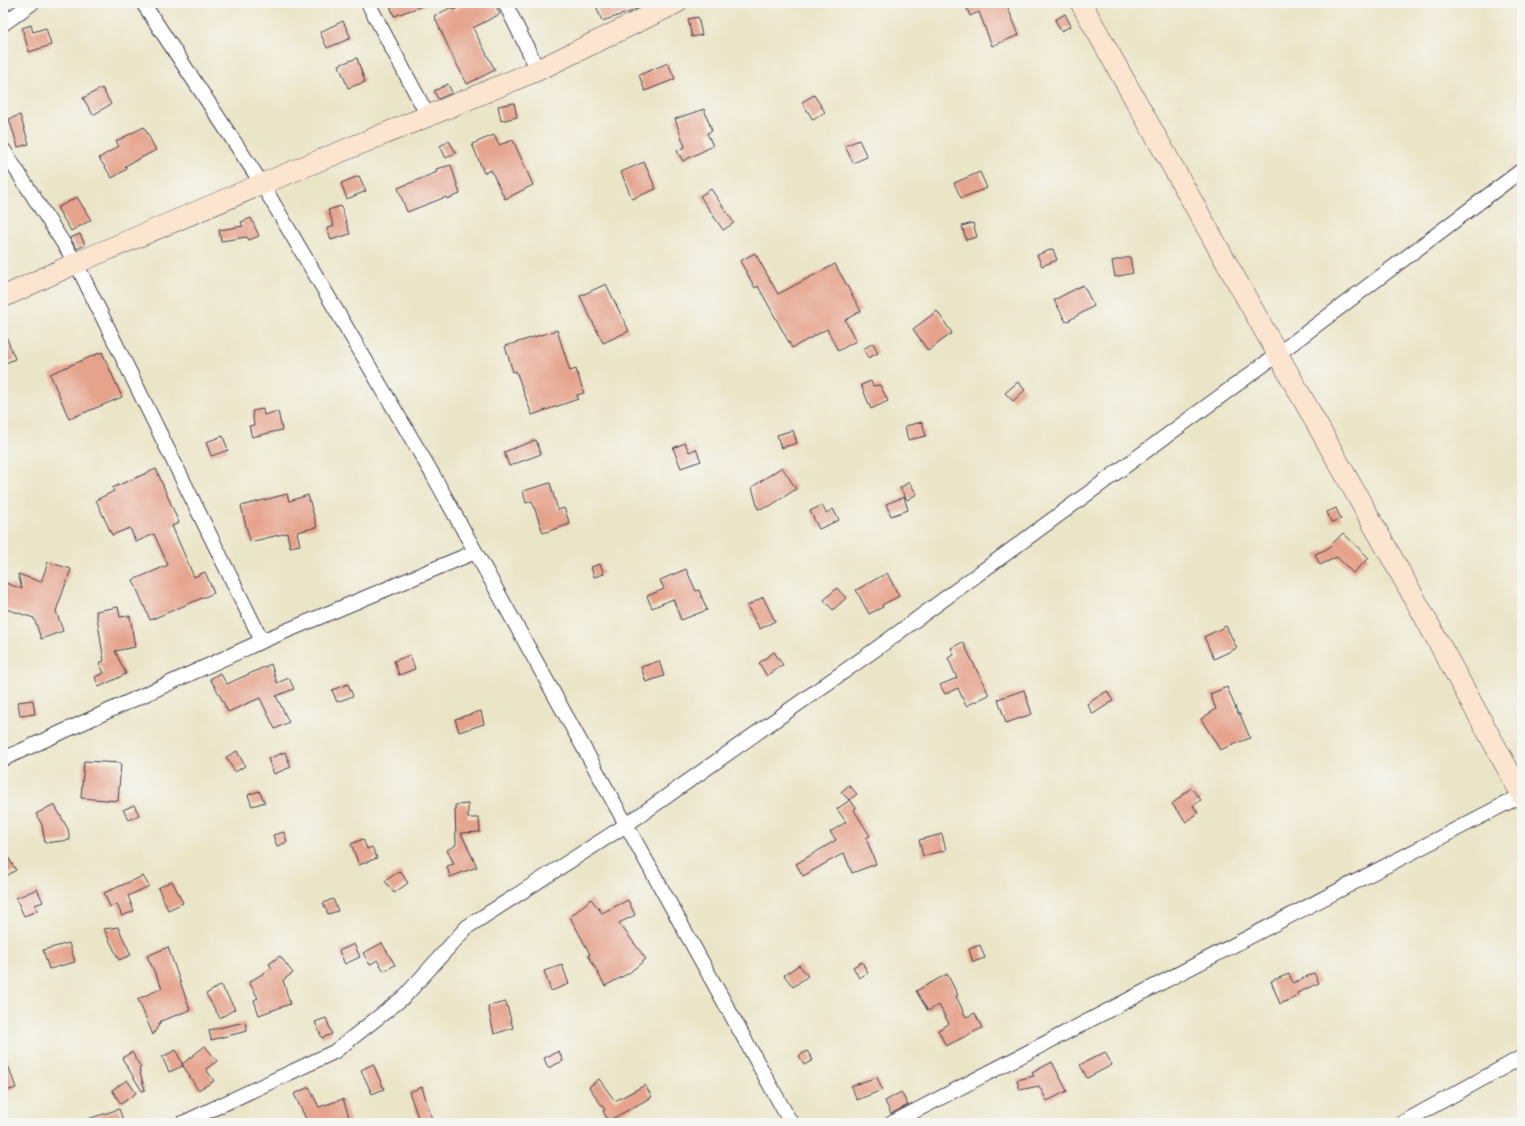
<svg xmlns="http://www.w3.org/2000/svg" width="1525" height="1126" font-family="Mynerve,sans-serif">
  <rect width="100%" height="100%" fill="#f6f6f2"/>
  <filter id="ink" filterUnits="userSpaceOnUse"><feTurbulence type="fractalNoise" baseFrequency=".025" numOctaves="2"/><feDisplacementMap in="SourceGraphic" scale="8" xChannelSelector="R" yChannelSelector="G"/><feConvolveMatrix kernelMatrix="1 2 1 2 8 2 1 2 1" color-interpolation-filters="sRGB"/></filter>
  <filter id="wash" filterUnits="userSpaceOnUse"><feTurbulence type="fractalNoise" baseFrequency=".012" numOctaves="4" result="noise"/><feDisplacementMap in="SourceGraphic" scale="16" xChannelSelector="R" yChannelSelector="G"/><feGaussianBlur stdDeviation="0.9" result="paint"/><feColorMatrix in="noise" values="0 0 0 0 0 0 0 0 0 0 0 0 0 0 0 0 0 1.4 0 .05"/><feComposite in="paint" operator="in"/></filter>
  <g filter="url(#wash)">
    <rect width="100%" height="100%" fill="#ebe5c7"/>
    <g id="blocks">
      <!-- building -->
      <g fill="#e6a38c">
        <polygon points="389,3 428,3 428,4 394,16"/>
        <polygon points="469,3 494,3 500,14 473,28 495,70 467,84 453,57 434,16 452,7 454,10"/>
        <polygon points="595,3 607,3 609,8 625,3 649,3 630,12 602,21"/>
        <polygon points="965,3 1006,3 1019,35 992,46 979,12 970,16"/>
        <polygon points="1065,14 1071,26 1061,31 1055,20"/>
        <polygon points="698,17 702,35 692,37 688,19"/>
        <polygon points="343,21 351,38 327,48 320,32"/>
        <polygon points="31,25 33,32 46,28 51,45 29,52 22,28"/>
        <polygon points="357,58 365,82 348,88 339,65"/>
        <polygon points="668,63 675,79 645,91 639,75"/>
        <polygon points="448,84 452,93 438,99 434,91"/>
        <polygon points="102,88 111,104 93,115 83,98"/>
        <polygon points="814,95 825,112 813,120 802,102"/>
        <polygon points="514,103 517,117 501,121 498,106"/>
        <polygon points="704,109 712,131 707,133 713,146 683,161 677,151 685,147 675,119"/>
        <polygon points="20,115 29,144 18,147 9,119"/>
        <polygon points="144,127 156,150 125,166 127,169 112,178 99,158 119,146 116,141"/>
        <polygon points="494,135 499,145 513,140 533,185 505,199 491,170 484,173 472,144"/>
        <polygon points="859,140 867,157 853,163 845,146"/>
        <polygon points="449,141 456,153 446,158 440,146"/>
        <polygon points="644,162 656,189 632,199 621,172"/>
        <polygon points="451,165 460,194 447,199 446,197 407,212 398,188 437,172 436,169"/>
        <polygon points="980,172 987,188 961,198 954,183"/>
        <polygon points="359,176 366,191 347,199 341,183"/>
        <polygon points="711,189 734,223 723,230 700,196"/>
        <polygon points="77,197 91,220 71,231 57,208"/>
        <polygon points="341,206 350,234 331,240 327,228 334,226 328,210"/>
        <polygon points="251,218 259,236 249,240 247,237 221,241 219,230 243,226 241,222"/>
        <polygon points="973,223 977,237 966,240 962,226"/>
        <polygon points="80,234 85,245 77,249 70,238"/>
        <polygon points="1053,249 1057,260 1042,266 1037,255"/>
        <polygon points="755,253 778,294 835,264 861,311 845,320 856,341 838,351 827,329 792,348 758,286 755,288 740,261"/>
        <polygon points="1130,257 1133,273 1115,277 1112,261"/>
        <polygon points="606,284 629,331 603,343 580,296"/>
        <polygon points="1083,285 1094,306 1066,322 1054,300"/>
        <polygon points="937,311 952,333 928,351 913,329"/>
        <polygon points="557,330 570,371 576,369 584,393 577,395 578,399 532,415 516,371 513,372 505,346"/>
        <polygon points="4,331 15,359 3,364 3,332"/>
        <polygon points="873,343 878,353 868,358 863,349"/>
        <polygon points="102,352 122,397 69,419 50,374"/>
        <polygon points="871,381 873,386 880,385 888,401 871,409 861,385"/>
        <polygon points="1018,382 1025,390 1013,401 1005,393"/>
        <polygon points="263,409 264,415 278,411 282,430 252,437 249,426 254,425 252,411"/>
        <polygon points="922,422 926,436 908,440 905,426"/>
        <polygon points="793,430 797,443 781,448 777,435"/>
        <polygon points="223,436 228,450 211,456 206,442"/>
        <polygon points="536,440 541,454 509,466 504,452"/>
        <polygon points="685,443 689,452 696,449 701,461 681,468 673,448"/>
        <polygon points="782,467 796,489 770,506 758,509 752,487"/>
        <polygon points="156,469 179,523 172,526 194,577 205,572 214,593 150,620 133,580 168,565 154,534 136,542 130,528 112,535 96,500 114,491 112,488"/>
        <polygon points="909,482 917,494 907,500 900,488"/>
        <polygon points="550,483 558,510 564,508 570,524 543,533 532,501 526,503 523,491"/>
        <polygon points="287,494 289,501 308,495 317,527 297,532 300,545 290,547 287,533 250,542 241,506"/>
        <polygon points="904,497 908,510 891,516 886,504"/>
        <polygon points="822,505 826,513 833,509 839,520 819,529 810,511"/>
        <polygon points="1336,508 1341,519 1331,522 1327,512"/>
        <polygon points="1343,533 1369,558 1353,573 1337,557 1320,565 1315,554 1327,549"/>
        <polygon points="48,562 71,569 56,611 63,631 41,639 34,618 3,608 3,582 22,589 18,574 41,582"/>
        <polygon points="600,564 604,574 594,577 591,567"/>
        <polygon points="686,569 696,591 699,590 707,610 681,620 673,599 652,608 647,596 664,589 660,580"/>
        <polygon points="887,573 899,596 882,605 883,607 869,614 856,590"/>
        <polygon points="837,588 846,598 833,610 824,600"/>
        <polygon points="763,597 775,621 760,629 747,606"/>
        <polygon points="118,607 120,617 130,616 135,647 115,651 126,674 99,687 95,677 104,673 99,663 104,661 96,611"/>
        <polygon points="1226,626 1237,648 1214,659 1204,637"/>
        <polygon points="963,642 989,695 966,706 958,688 945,694 940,685 957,678 948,658 954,655 951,648"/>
        <polygon points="774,652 783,665 767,676 759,663"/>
        <polygon points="410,655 415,669 399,675 394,661"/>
        <polygon points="659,661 664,676 646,682 641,667"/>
        <polygon points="271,664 277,683 289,678 294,689 276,696 289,722 275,729 260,698 228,712 217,690 210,679 220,673 227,684"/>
        <polygon points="348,684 353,696 337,702 332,690"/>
        <polygon points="1227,687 1238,714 1240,714 1250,738 1220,750 1201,719 1216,709 1210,694"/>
        <polygon points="1024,690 1032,714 1006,723 998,699"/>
        <polygon points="1107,691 1113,701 1093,714 1087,704"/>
        <polygon points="33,700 35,714 20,716 18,702"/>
        <polygon points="481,711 484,724 459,732 455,719"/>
        <polygon points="237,751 245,766 235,772 226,757"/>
        <polygon points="285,752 291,767 274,774 268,759"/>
        <polygon points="84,761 121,763 118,801 81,798"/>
        <polygon points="849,785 857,794 849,800 841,792"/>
        <polygon points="1191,788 1201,800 1193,806 1198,813 1186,822 1172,804"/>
        <polygon points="259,791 265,802 252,806 248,795"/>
        <polygon points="850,800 856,808 854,810 870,836 866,838 876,864 852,873 844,853 803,876 796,864 836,840 830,832 846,822 837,809"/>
        <polygon points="54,804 68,829 70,840 45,843 42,825 36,814"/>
        <polygon points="468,804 468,818 479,818 480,832 461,833 477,867 450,877 447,866 454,864 447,850 456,845 455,805"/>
        <polygon points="134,805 139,815 129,820 123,810"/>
        <polygon points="284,832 287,842 277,846 273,835"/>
        <polygon points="942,834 946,850 923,856 919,840"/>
        <polygon points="363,839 367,849 372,847 377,858 359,865 351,844"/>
        <polygon points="3,849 16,870 3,878"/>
        <polygon points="400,871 408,883 394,893 385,881"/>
        <polygon points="143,876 149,886 128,896 134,911 122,916 117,904 110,907 104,893"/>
        <polygon points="172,881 183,903 168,910 158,888"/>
        <polygon points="37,889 43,902 35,905 37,911 24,916 16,898"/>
        <polygon points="333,899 338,911 328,914 323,903"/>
        <polygon points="591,899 602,913 628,900 635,915 619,923 646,959 629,973 605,986 588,955 590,954 570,917"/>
        <polygon points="118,927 131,955 119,960 104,929"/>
        <polygon points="69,943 75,962 49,969 43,950"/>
        <polygon points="382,943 395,965 384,971 377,960 370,965 363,953"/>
        <polygon points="354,944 360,957 345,964 339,951"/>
        <polygon points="980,945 985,958 973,962 969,949"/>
        <polygon points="168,947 190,1010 161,1021 153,1035 138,999 162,988 147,956"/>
        <polygon points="280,956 293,973 283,980 290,1004 259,1015 254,1000 258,998 249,982 272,968 269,964"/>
        <polygon points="862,962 868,973 859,978 853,967"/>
        <polygon points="562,965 569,984 551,991 544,971"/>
        <polygon points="799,965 808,976 793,987 784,975"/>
        <polygon points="1314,973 1319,983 1297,993 1298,996 1280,1004 1271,981 1289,974 1293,983"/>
        <polygon points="947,974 958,995 956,996 966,1017 975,1013 982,1028 946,1046 938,1030 949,1024 939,1005 928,1011 916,991"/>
        <polygon points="221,985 235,1009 220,1018 206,994"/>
        <polygon points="506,1002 513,1028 494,1034 488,1006"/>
        <polygon points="326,1018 332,1034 322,1038 315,1022"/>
        <polygon points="245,1022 247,1031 211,1040 209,1030"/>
        <polygon points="205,1046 217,1061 206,1069 214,1081 198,1090 182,1064"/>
        <polygon points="176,1050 183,1066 169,1072 162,1057"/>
        <polygon points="559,1051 563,1061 548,1068 544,1058"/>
        <polygon points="807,1051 813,1060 804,1065 799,1056"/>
        <polygon points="132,1052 141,1068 139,1069 145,1090 142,1091 122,1058"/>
        <polygon points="1105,1052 1112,1065 1087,1078 1080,1065"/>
        <polygon points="3,1056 5,1056 16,1088 3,1092"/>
        <polygon points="1052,1062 1067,1091 1047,1101 1039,1086 1020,1090 1017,1080 1034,1076 1032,1073"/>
        <polygon points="373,1064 384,1089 372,1094 361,1070"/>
        <polygon points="877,1077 882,1090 857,1100 851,1086"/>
        <polygon points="599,1079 615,1101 645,1085 652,1097 608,1121 603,1111 605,1110 589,1087"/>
        <polygon points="127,1080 136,1093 121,1104 112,1090"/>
        <polygon points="309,1087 319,1107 343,1099 351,1123 308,1123 294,1094"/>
        <polygon points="422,1087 433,1123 420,1123 409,1092"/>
        <polygon points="901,1092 908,1105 891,1114 885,1101"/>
        <polygon points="119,1109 124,1123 83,1123 82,1121"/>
      </g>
    </g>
  </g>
  <g filter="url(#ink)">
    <use href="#blocks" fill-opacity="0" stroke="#403f50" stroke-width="1"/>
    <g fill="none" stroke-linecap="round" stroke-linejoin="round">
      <!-- street casing -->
      <g stroke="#403f50" stroke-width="16">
        <g id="street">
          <polyline points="143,3 262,184 433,475 791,1123"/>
          <polyline points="368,3 428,116"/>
          <polyline points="505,3 538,70"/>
          <polyline points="3,24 32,3"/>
          <polyline points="3,149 76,263 262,641"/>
          <polyline points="3,759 262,641 475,552"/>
          <polyline points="183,1123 334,1052 404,997 467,927 626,825 876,649 1278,354 1522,170"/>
          <polyline points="892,1123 1522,795"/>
          <polyline points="1402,1123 1522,1057"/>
        </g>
      </g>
      <!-- secondary casing -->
      <g stroke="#403f50" stroke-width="22">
        <g id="secondary">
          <polyline points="1081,3 1411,592 1522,795"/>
          <polyline points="3,297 76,263 262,184 428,116 538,70 676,3"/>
        </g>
      </g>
      <!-- street -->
      <use href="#street" stroke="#fff" stroke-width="14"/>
      <!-- secondary -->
      <use href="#secondary" stroke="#fbe5cf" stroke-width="21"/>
    </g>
  </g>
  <!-- margin -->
  <rect width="1525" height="1126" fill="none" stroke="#f6f6f2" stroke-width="16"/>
</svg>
